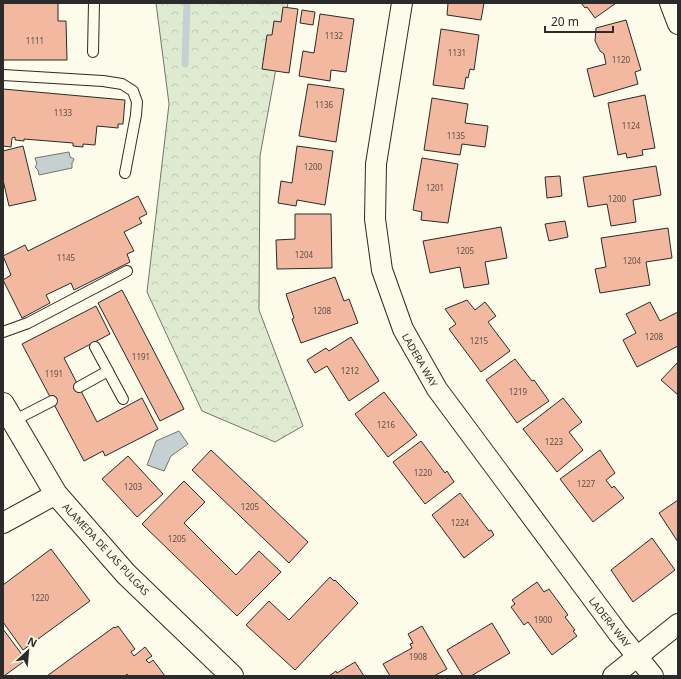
<svg xmlns="http://www.w3.org/2000/svg" width="681" height="679" font-family="'Noto Sans',sans-serif">
  <defs>
    <pattern id="forest-crowns" width="20" height="18" patternUnits="userSpaceOnUse"><rect width="20" height="18" fill="#deebd1"/><path d="M2 6a3 3 0 1 1 6 0M12 15a3 3 0 1 1 6 0" fill="none" stroke="#bfcab4"/></pattern>
  </defs>
  <rect width="100%" height="100%" fill="#fdfbea"/>
  <!-- forest -->
  <polygon fill="url(#forest-crowns)" stroke="#74746e" points="156,3 288,3 260,156 259,310 303,426 275,442 202,411 147,292 169,104"/>
  <!-- water -->
  <g fill="#c7d0d0" stroke="#74746e">
    <polygon points="69,152 70,157 74,159 72,163 72,168 39,175 38,170 35,167 37,164 35,158"/>
    <polygon points="179,431 188,444 171,456 164,471 147,465 156,441"/>
  </g>
  <g fill="none" stroke-linecap="round" stroke-linejoin="round">
    <!-- stream -->
    <polyline stroke="#c7d0d0" stroke-width="7" points="185,64 187,3"/>
  </g>
  <!-- building -->
  <g fill="#f2b8a0" stroke="#2b2b2b">
    <polygon points="3,3 58,3 58,21 66,21 67,60 3,60"/>
    <polygon points="448,3 484,3 481,20 447,15"/>
    <polygon points="581,3 616,3 595,18 587,7 585,8"/>
    <polygon points="283,7 298,9 289,73 262,69 267,35 272,35 274,21 281,22"/>
    <polygon points="302,10 315,12 313,25 300,23"/>
    <polygon points="320,14 354,19 346,72 331,70 330,81 299,76 303,51 314,53"/>
    <polygon points="626,20 641,70 635,72 638,84 594,97 587,69 606,64 604,54 600,51 595,41 596,28"/>
    <polygon points="441,29 479,35 474,70 470,69 468,78 466,77 464,89 433,85"/>
    <polygon points="308,84 344,89 336,142 299,136"/>
    <polygon points="3,89 125,100 123,124 118,124 118,128 97,126 95,145 83,144 83,147 73,146 73,143 24,139 24,141 15,140 15,137 12,138 11,147 3,146"/>
    <polygon points="645,95 655,148 642,150 643,155 627,158 626,153 618,155 608,103"/>
    <polygon points="432,98 468,104 465,123 488,126 485,147 462,144 460,155 424,150"/>
    <polygon points="23,146 36,200 9,206 3,180 3,151"/>
    <polygon points="297,146 333,151 325,205 297,200 296,206 278,203 281,181 292,183"/>
    <polygon points="422,158 458,164 448,223 421,220 422,212 413,210"/>
    <polygon points="656,166 661,195 633,200 636,222 611,226 607,204 588,207 583,177"/>
    <polygon points="560,176 562,196 547,198 545,177"/>
    <polygon points="138,196 147,214 139,218 142,223 124,232 134,251 127,254 130,262 74,290 71,283 46,295 50,303 22,318 3,280 11,275 3,256 25,245 28,251"/>
    <polygon points="295,214 331,214 332,268 277,269 276,240 295,239"/>
    <polygon points="565,221 568,237 549,241 545,224"/>
    <polygon points="501,227 507,258 485,262 489,284 464,288 460,267 430,273 423,241"/>
    <polygon points="668,228 672,258 646,262 650,285 600,293 595,269 606,267 601,238"/>
    <polygon points="335,277 344,301 349,299 358,323 301,343 292,319 294,318 286,294"/>
    <polygon points="122,290 184,409 160,421 98,303"/>
    <polygon points="467,300 475,310 485,302 496,316 488,322 510,351 481,372 449,329 456,324 445,309"/>
    <polygon points="650,302 660,321 678,312 678,346 637,367 623,340 636,333 626,314"/>
    <polygon points="96,306 110,334 64,358 97,422 142,398 158,429 105,456 103,451 84,461 22,344"/>
    <polygon points="351,337 379,381 349,401 327,366 315,373 307,360 326,348 329,351"/>
    <polygon points="515,359 532,381 534,380 549,401 517,423 486,380"/>
    <polygon points="678,362 678,395 661,380"/>
    <polygon points="384,392 417,435 388,457 355,414"/>
    <polygon points="563,398 582,422 569,432 583,450 557,472 523,429"/>
    <polygon points="421,441 445,473 447,471 454,482 425,504 393,462"/>
    <polygon points="211,450 308,542 289,563 192,470"/>
    <polygon points="600,450 615,473 606,480 612,488 614,486 624,498 593,522 560,479"/>
    <polygon points="128,456 163,494 137,517 102,479"/>
    <polygon points="184,481 205,502 184,523 236,575 259,551 281,572 237,616 142,524"/>
    <polygon points="460,493 489,531 491,530 494,535 464,558 432,515"/>
    <polygon points="678,500 678,542 659,513"/>
    <polygon points="652,538 675,570 633,602 611,570"/>
    <polygon points="51,549 90,601 23,650 3,622 3,585"/>
    <polygon points="330,577 334,581 335,580 358,603 295,670 246,625 269,601 289,620"/>
    <polygon points="537,582 544,592 549,589 568,615 565,617 575,630 573,631 577,636 552,655 528,622 524,625 511,607 515,604 512,600"/>
    <polygon points="492,623 510,653 471,676 463,676 447,650"/>
    <polygon points="118,626 135,649 131,652 134,656 145,647 152,656 146,660 149,663 153,660 165,676 128,676 127,674 125,676 47,676 114,627 115,628"/>
    <polygon points="422,626 447,669 434,676 390,676 383,664 412,648 410,644 413,643 408,634"/>
    <polygon points="3,629 26,660 4,676 3,676"/>
    <polygon points="355,662 364,676 329,676 336,671 337,673"/>
  </g>
  <g fill="none" stroke-linecap="round" stroke-linejoin="round">
    <!-- service casing -->
    <g stroke="#2b2b2b" stroke-width="12">
      <g id="service">
        <polyline points="93,52 94,3"/>
        <polyline points="3,75 103,81 122,84 133,91 137,102 136,115 125,173"/>
        <polyline points="3,332 28,323 127,271"/>
        <polyline points="95,347 123,399"/>
        <polyline points="79,387 108,371"/>
        <polyline points="13,421 52,401"/>
      </g>
    </g>
    <!-- minor casing -->
    <g stroke="#2b2b2b" stroke-width="22">
      <g id="minor">
        <polyline points="402,3 376,164 375,219 382,270 403,329 437,389 618,633 653,676"/>
        <polyline points="670,3 678,24"/>
        <polyline points="3,523 56,494"/>
        <polyline points="613,676 678,624"/>
      </g>
    </g>
    <!-- secondary casing -->
    <g stroke="#2b2b2b" stroke-width="24">
      <polyline id="secondary" points="3,404 56,494 126,574 232,676"/>
    </g>
    <!-- service -->
    <use href="#service" stroke="#fdfbea" stroke-width="10"/>
    <!-- minor -->
    <use href="#minor" stroke="#fdfbea" stroke-width="20"/>
    <!-- secondary -->
    <use href="#secondary" stroke="#fdfbea" stroke-width="22"/>
  </g>
  <g text-anchor="middle" dominant-baseline="central" stroke-width="3" stroke-linejoin="round" paint-order="stroke">
    <!-- number labels -->
    <g font-size="8" fill="#5d4e48">
      <text x="334" y="35">1132</text>
      <text x="35" y="40">1111</text>
      <text x="457" y="52">1131</text>
      <text x="621" y="59">1120</text>
      <text x="324" y="104">1136</text>
      <text x="63" y="112">1133</text>
      <text x="631" y="125">1124</text>
      <text x="456" y="135">1135</text>
      <text x="313" y="166">1200</text>
      <text x="435" y="187">1201</text>
      <text x="617" y="198">1200</text>
      <text x="465" y="250">1205</text>
      <text x="304" y="254">1204</text>
      <text x="66" y="257">1145</text>
      <text x="632" y="260">1204</text>
      <text x="322" y="310">1208</text>
      <text x="654" y="336">1208</text>
      <text x="479" y="340">1215</text>
      <text x="141" y="356">1191</text>
      <text x="350" y="370">1212</text>
      <text x="54" y="373">1191</text>
      <text x="518" y="391">1219</text>
      <text x="386" y="424">1216</text>
      <text x="554" y="441">1223</text>
      <text x="423" y="472">1220</text>
      <text x="586" y="483">1227</text>
      <text x="133" y="486">1203</text>
      <text x="250" y="506">1205</text>
      <text x="460" y="522">1224</text>
      <text x="177" y="538">1205</text>
      <text x="40" y="597">1220</text>
      <text x="543" y="619">1900</text>
      <text x="418" y="656">1908</text>
    </g>
    <!-- street labels -->
    <g font-size="10" fill="#2b2b2b" stroke="#fdfbea">
      <text transform="translate(420 360) rotate(60)">LADERA WAY</text>
      <text transform="translate(106 549) rotate(47)">ALAMEDA DE LAS PULGAS</text>
      <text transform="translate(610 622) rotate(52)">LADERA WAY</text>
    </g>
  </g>
  <!-- border -->
  <rect width="681" height="679" fill="none" stroke="#2b2b2b" stroke-width="8"/>
  <!-- north arrow -->
  <g transform="translate(28 651) rotate(26)" stroke="#fdfbea" stroke-width="3" paint-order="stroke">
  <path d="M0-3L7 15L0 10L-7 15Z" fill="#2b2b2b"/>
  <text y="-6" font-size="11" font-weight="bold" text-anchor="middle" fill="#2b2b2b">N</text>
  </g>
  <!-- scale -->
  <path d="M545 26v6h68v-6" fill="none" stroke="#2b2b2b" stroke-width="2"/>
  <text x="551" y="26" font-size="12" fill="#2b2b2b" stroke="#fdfbea" stroke-width="3" paint-order="stroke">20 m</text>
</svg>
